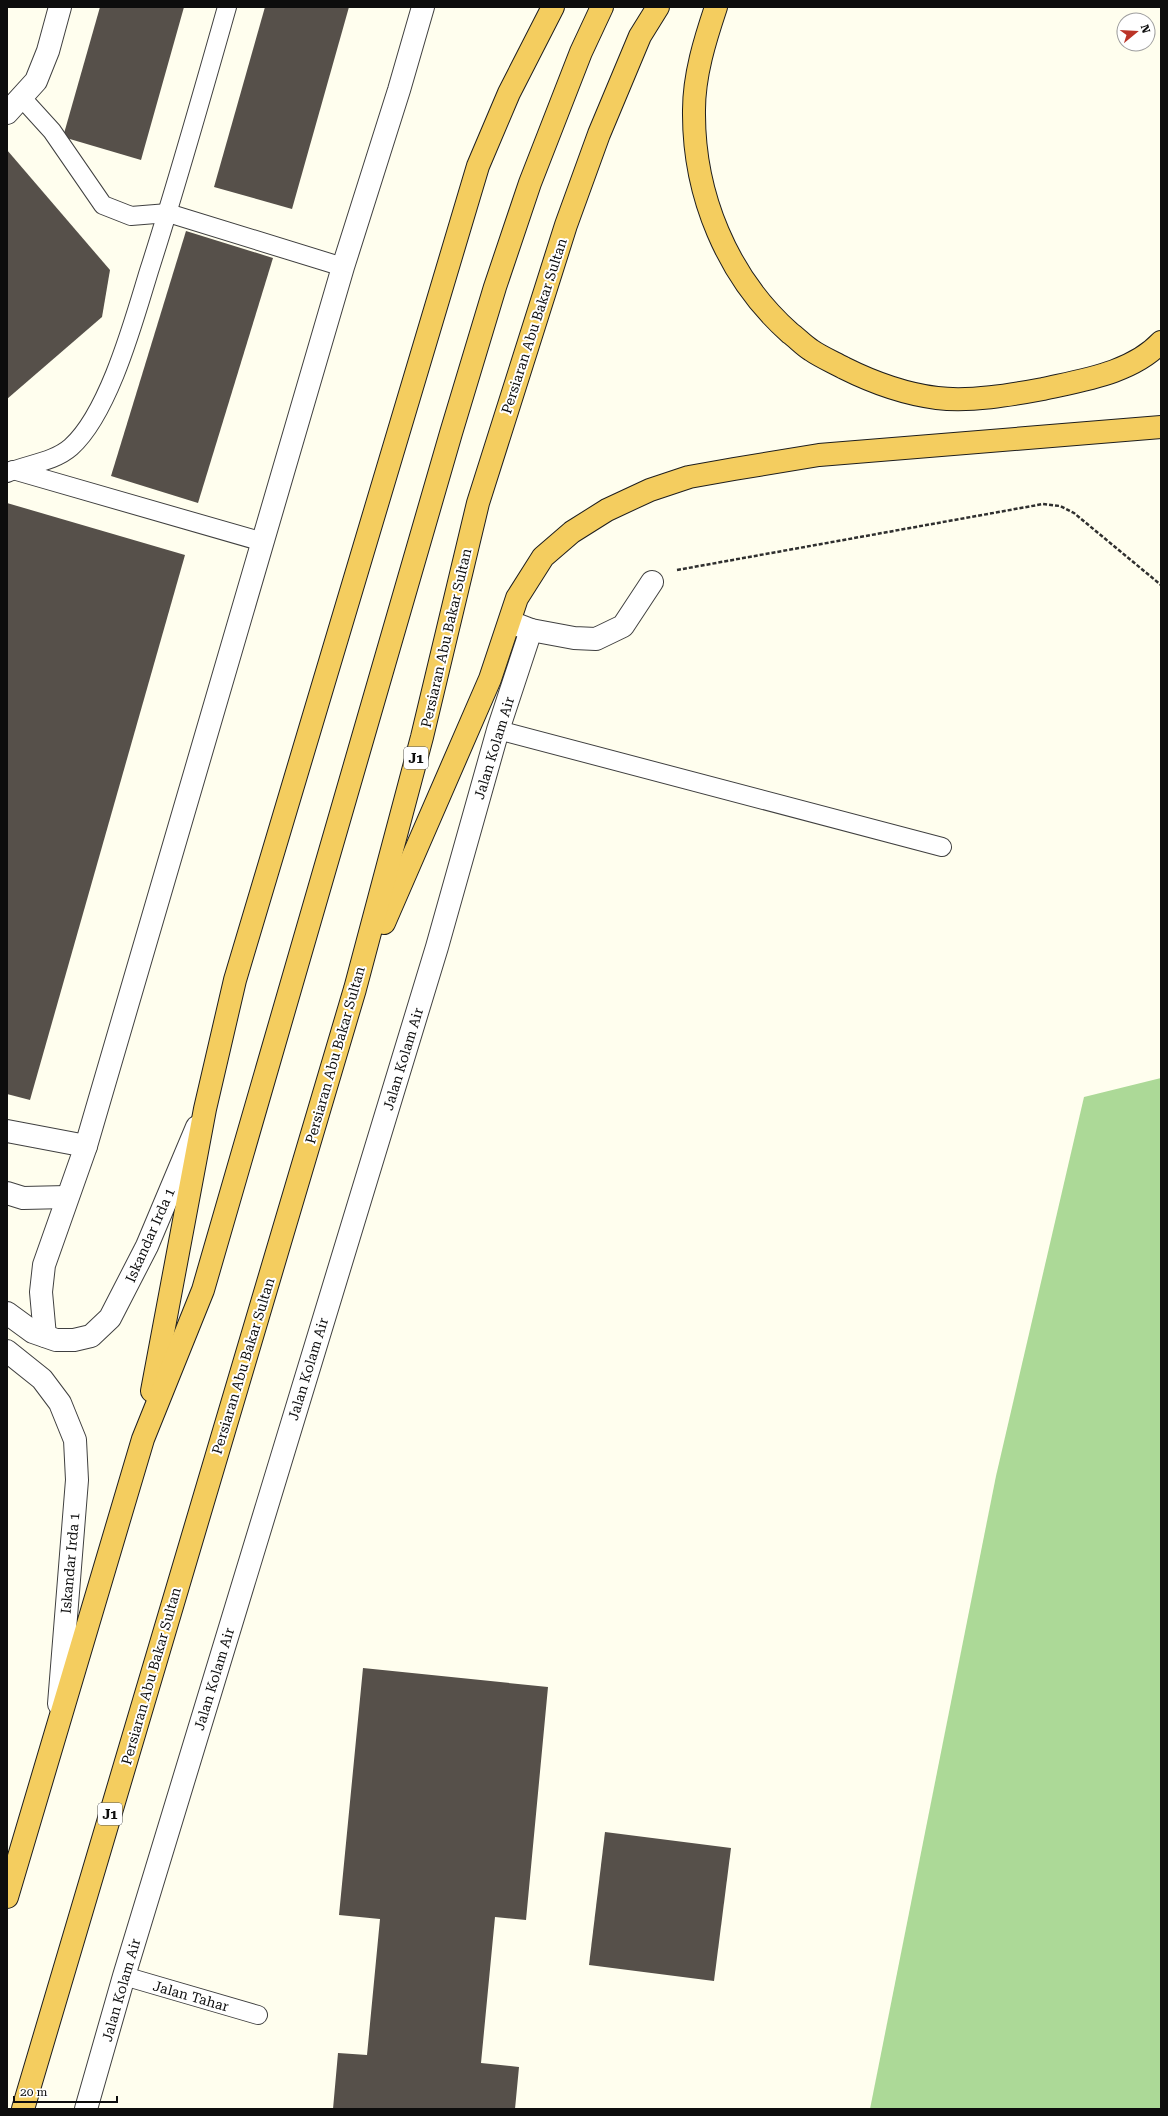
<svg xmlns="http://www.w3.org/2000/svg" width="1168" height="2116" font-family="'Roboto Serif',serif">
  <rect width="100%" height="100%" fill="#fffeee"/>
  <!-- forest -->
  <polygon fill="#acd997" points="1161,1078 1161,2109 870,2109 996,1476 1084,1097"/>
  <!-- building -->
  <g fill="#56504a">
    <polygon points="100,7 184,7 141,160 63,137"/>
    <polygon points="265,7 349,7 292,209 214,187"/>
    <polygon points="7,150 110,270 102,317 7,399"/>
    <polygon points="186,231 273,258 198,503 111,476"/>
    <polygon points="7,503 185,555 30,1100 7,1094"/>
    <polygon points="363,1668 548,1687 526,1920 495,1917 481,2063 519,2067 515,2109 333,2109 338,2053 367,2055 380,1919 339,1915"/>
    <polygon points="605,1832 731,1848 714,1981 589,1965"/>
  </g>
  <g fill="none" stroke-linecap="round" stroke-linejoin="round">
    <!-- service casing -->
    <g stroke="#404040" stroke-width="20">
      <g id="service">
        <polyline points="22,98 52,131 103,205 131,216 168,213 343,267"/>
        <polyline points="13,470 263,542"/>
        <path d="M7,473C28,464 54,462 71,447C109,413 134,320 149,271C177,184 202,95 227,7"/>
        <polyline points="498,730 942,847"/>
        <polyline points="124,1976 258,2015"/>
      </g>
    </g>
    <!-- minor casing -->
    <g stroke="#404040" stroke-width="24">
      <g id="minor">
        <polyline points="7,113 36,81 48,51 60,7"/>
        <polyline points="518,625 531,630 574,638 596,639 623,626 652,582"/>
        <polyline points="7,1131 86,1146"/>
        <polyline points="7,1193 23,1198 67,1197"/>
        <polyline points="7,1313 33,1332 56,1340 74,1340 91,1336 110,1318 147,1246 197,1127"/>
        <polyline points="45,1336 41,1292 44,1265 86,1146 343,267 399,90 423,7"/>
        <polyline points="7,1351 42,1379 60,1403 75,1440 77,1480 59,1704"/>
        <polyline points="86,2109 124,1976 437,947 498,730 531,630"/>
      </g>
    </g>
    <!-- trunk casing -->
    <g stroke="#1e1e1e" stroke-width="24">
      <g id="trunk">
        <path d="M716,7C705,40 694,75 694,110C693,194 727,277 790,333C797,338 803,345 811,350C821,357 833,362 844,368C874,383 905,394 937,398C970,402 1011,395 1043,389C1083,380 1132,373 1161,342"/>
        <polyline points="384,923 490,679 517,598 543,557 572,532 607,510 650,490 689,477 734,469 819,455 1161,427"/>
        <polyline points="152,1391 205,1109 235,980 478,166 509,93 553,7"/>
        <polyline points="7,1897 143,1439 203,1290 451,433 495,287 530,183 581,52 602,7"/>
        <polyline points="23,2109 355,989 422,737 478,503 566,225 599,134 640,36 658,7"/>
      </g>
    </g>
    <!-- path -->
    <polyline stroke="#2f2f2f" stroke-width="2.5" stroke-dasharray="4 2" stroke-linecap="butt" points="677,570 1043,504 1060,506 1074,513 1161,585"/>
    <!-- service -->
    <use href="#service" stroke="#fff" stroke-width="18"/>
    <!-- minor -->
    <use href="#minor" stroke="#fff" stroke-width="22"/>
    <!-- trunk -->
    <use href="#trunk" stroke="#f4cd5f" stroke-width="22"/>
  </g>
  <g text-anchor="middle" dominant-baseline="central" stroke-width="4" stroke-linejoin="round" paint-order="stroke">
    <!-- shield labels -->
    <g fill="#fff" stroke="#565656" stroke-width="1">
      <rect x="404" y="747" width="24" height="22" rx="3"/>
      <rect x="98" y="1803" width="24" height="22" rx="3"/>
    </g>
    <g font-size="13" font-weight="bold" fill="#0d0d0d">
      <text x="416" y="758">J1</text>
      <text x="110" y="1814">J1</text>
    </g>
    <!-- street labels -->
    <g font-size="14" fill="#0d0d0d" stroke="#fff">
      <text transform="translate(534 326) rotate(-72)">Persiaran Abu Bakar Sultan</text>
      <text transform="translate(446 638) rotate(-77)">Persiaran Abu Bakar Sultan</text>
      <text transform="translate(494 748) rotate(-73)">Jalan Kolam Air</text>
      <text transform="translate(335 1055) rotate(-74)">Persiaran Abu Bakar Sultan</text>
      <text transform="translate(403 1059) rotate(-73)">Jalan Kolam Air</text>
      <text transform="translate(150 1235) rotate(-66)">Iskandar Irda 1</text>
      <text transform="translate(243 1366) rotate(-73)">Persiaran Abu Bakar Sultan</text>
      <text transform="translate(308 1369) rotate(-73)">Jalan Kolam Air</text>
      <text transform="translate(70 1563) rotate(-85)">Iskandar Irda 1</text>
      <text transform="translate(151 1676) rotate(-74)">Persiaran Abu Bakar Sultan</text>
      <text transform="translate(214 1679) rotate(-73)">Jalan Kolam Air</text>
      <text transform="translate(121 1990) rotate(-74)">Jalan Kolam Air</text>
      <text transform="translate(191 1996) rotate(16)">Jalan Tahar</text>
    </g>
  </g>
  <!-- border -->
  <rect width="1168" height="2116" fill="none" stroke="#0d0d0d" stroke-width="16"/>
  <!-- north arrow -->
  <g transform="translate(1136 32) rotate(72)"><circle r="19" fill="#ffffff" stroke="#9e9e9e"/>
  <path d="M0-3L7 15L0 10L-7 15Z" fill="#bb3427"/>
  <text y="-6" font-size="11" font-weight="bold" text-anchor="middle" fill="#0d0d0d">N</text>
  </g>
  <!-- scale -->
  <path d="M14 2096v6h103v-6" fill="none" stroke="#0d0d0d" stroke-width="2"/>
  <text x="20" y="2096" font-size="12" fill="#0d0d0d" stroke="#ffffff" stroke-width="3" paint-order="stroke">20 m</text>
</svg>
